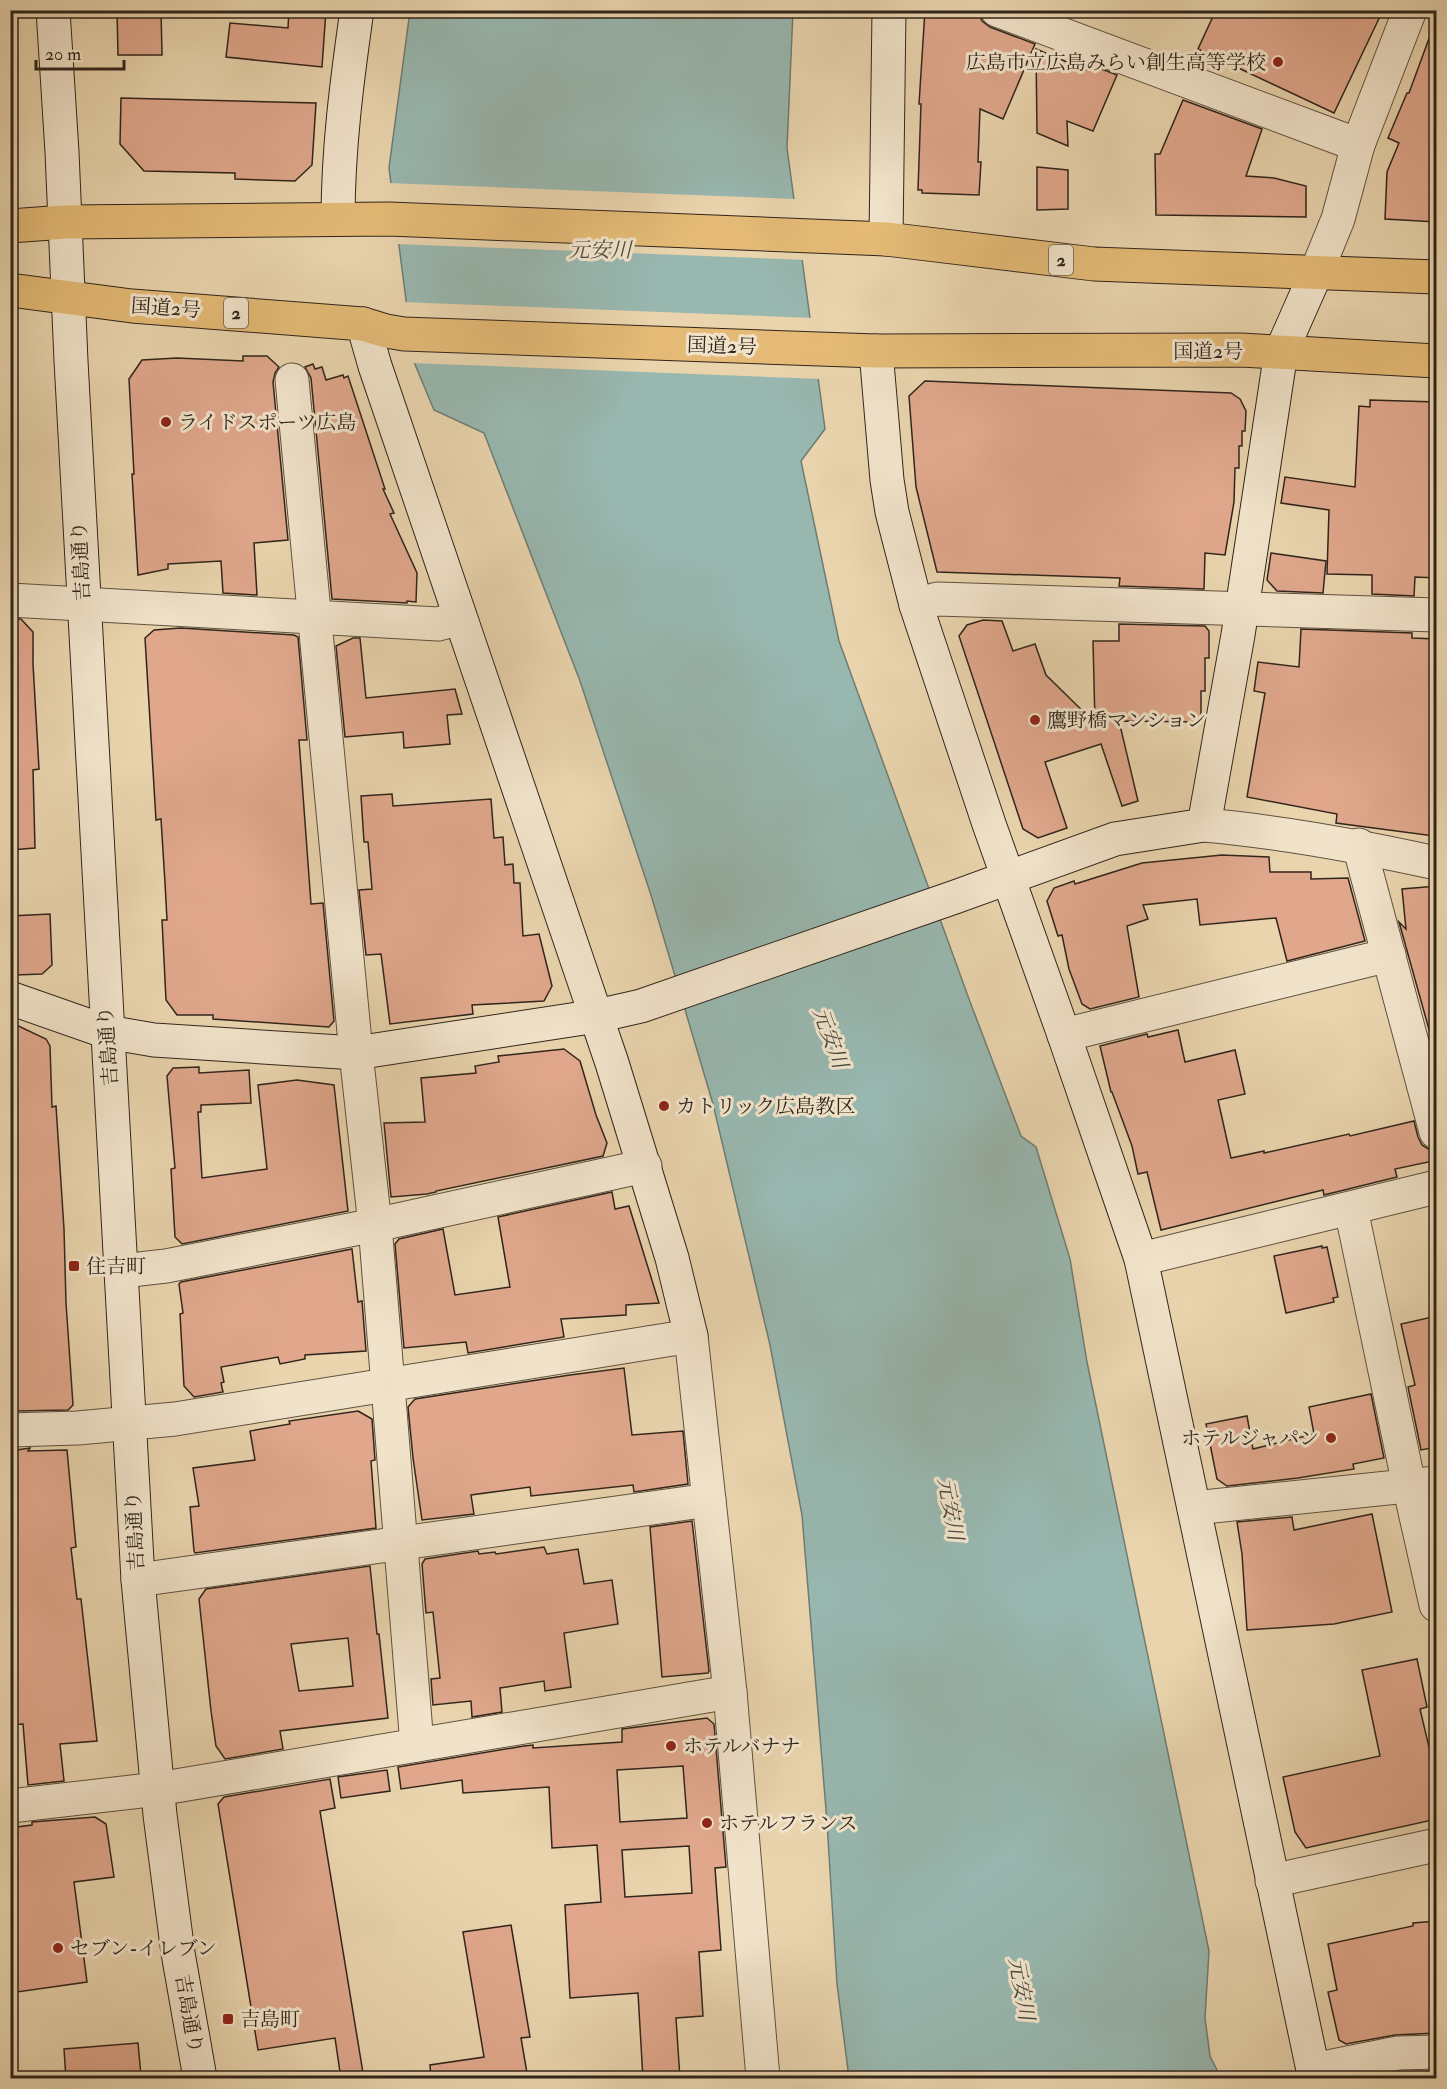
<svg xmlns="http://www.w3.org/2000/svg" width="1447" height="2089" font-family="'IM FELL Double Pica','Noto Serif JP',serif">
  <rect width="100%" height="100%" fill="#e9d4ad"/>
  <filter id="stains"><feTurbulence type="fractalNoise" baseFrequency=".00333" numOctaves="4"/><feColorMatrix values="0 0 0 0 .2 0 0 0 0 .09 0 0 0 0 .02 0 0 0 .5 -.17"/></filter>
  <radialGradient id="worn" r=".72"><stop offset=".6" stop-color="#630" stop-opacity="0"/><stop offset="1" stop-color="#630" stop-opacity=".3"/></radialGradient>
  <!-- water -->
  <polygon fill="#98b7af" stroke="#6e7d74" stroke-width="1.5" points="410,11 793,11 787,148 825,429 801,461 839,641 969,999 1021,1136 1036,1147 1070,1259 1087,1362 1209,1951 1205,2018 1210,2056 1221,2078 849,2078 837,1984 827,1822 802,1515 770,1345 713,1104 651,895 580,681 484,433 434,410 414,362 389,168"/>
  <!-- pier -->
  <g fill="#e9d4ad">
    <polygon points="388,183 797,199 806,260 396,244"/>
    <polygon points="403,302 813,318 821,379 411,363"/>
  </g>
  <!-- building -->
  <g fill="#e0a78c" stroke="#30251b" stroke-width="1.5" fill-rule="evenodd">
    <polygon points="117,10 161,10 162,55 118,55"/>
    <polygon points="289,10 326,10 322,67 226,57 230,23 288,28"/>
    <polygon points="925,10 972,10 979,14 982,21 990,27 1035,44 1003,119 980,109 978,162 981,162 979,195 922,193 922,190 918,190 921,104 919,104"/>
    <polygon points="1216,10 1383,10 1334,113 1198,49"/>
    <polygon points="1434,25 1437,26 1437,222 1385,219 1387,172 1399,143 1388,138 1407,93 1409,93"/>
    <polygon points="1036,49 1086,70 1089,64 1117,75 1093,131 1067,121 1068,146 1037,133"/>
    <polygon points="121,98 316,103 312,165 295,181 235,179 235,173 144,171 120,144"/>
    <polygon points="1183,100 1262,129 1246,176 1274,178 1306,186 1306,217 1156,215 1155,154 1160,154"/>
    <polygon points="1037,167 1068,170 1068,209 1037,210"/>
    <polygon points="243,356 267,356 279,367 275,373 273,382 288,540 254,543 257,595 223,593 221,561 168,564 168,569 138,575 132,474 134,474 129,379 142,360 177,358 243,361"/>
    <polygon points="313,364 315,369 322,367 326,380 343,375 344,378 348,376 385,489 383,489 394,513 390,514 417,573 416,602 407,601 407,603 332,599 311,378 305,367"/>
    <polygon points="925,381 1231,393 1240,399 1246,411 1245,431 1242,431 1242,446 1239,446 1239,468 1235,468 1234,502 1225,555 1205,553 1204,589 1119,586 1120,578 937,572 916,487 909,396"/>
    <polygon points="1370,400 1437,402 1437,578 1415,577 1414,596 1372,594 1372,575 1327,574 1329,510 1281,503 1285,477 1355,487 1359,406 1370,407"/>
    <polygon points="1271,553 1326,561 1323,593 1277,591 1267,580"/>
    <polygon points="10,619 21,619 33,632 33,664 39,769 33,770 35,848 10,850"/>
    <polygon points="983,620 1002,621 1013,651 1035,644 1046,675 1095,723 1093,641 1119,641 1119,624 1205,626 1209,631 1209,658 1205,658 1205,691 1201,691 1201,722 1119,721 1138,801 1122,806 1101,744 1045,762 1067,828 1038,838 1023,829 959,636 967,625"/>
    <polygon points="181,628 294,635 298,637 307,740 299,740 311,904 323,903 334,1021 329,1027 213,1019 213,1015 177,1015 166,1000 162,920 167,920 165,883 161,819 156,820 145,638 154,630"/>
    <polygon points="1301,629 1412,633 1412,638 1437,639 1437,819 1434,836 1336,823 1337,814 1247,797 1265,693 1254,691 1258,662 1299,667"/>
    <polygon points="353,638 360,638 366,698 455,689 462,714 447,715 450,744 404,748 403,732 345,737 336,646"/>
    <polygon points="392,794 393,806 491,799 494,838 503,837 505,865 513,864 514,883 520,883 523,936 539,934 552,986 544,1001 472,1005 473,1014 390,1024 381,954 366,955 359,890 372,889 368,842 364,842 361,796"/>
    <polygon points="1222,855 1269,857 1270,872 1311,872 1311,879 1348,878 1365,941 1287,961 1276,918 1200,925 1197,899 1143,905 1148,919 1127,926 1139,997 1090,1009 1082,1004 1069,969 1062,935 1058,936 1047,901 1054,888 1074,881 1075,884 1142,863"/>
    <polygon points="1437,886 1437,1033 1430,1033 1399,922 1406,929 1402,889"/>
    <polygon points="50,914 52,965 42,974 16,975 16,970 10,970 10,916"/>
    <polygon points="10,1022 46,1039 50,1046 52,1107 56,1106 64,1229 66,1303 73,1405 68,1410 16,1411 14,1363 10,1363"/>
    <polygon points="1178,1030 1185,1062 1235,1050 1245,1094 1218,1100 1231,1158 1264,1151 1264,1153 1349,1134 1350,1136 1414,1121 1418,1137 1422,1145 1430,1150 1433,1161 1395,1169 1397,1177 1324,1195 1323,1190 1161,1230 1147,1172 1138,1174 1132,1146 1112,1092 1111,1092 1100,1046 1147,1034 1148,1037"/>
    <polygon points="564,1049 580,1061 596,1115 607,1143 603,1156 436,1191 436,1192 427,1194 391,1197 384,1123 425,1122 421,1078 476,1073 475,1066 499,1062 498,1056"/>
    <polygon points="199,1067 199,1073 249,1070 251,1103 201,1105 201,1112 198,1112 202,1178 267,1169 258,1085 297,1080 334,1085 348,1211 182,1244 175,1237 171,1169 175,1168 167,1076 173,1068"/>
    <polygon points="612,1192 615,1209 629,1206 659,1303 626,1305 626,1315 561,1319 564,1337 468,1353 466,1342 404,1348 395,1244 399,1239 443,1229 455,1295 510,1287 498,1217"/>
    <polygon points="1322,1246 1322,1248 1327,1247 1338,1297 1333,1298 1334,1302 1286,1313 1274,1256"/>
    <polygon points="352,1249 358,1302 362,1301 366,1351 305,1355 305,1359 280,1364 278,1357 221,1367 224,1382 221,1383 223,1392 194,1397 184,1386 180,1314 183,1313 179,1284 181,1282"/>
    <polygon points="1437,1316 1437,1447 1421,1450 1408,1387 1415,1385 1401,1324"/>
    <polygon points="624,1368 632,1435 683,1431 688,1484 634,1492 633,1485 531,1496 530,1487 471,1495 474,1514 422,1520 413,1458 408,1407 415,1399 570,1375"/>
    <polygon points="1371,1394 1384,1458 1353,1464 1354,1469 1298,1478 1227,1486 1217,1479 1206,1424 1247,1416 1253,1449 1314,1434 1309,1407"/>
    <polygon points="358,1411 372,1419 375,1460 371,1461 376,1528 195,1553 194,1551 190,1507 199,1506 193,1468 255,1460 250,1431 290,1424 289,1421"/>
    <polygon points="30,1448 28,1451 67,1450 76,1547 71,1548 77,1599 81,1599 97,1741 60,1744 64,1781 28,1785 23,1724 10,1725 10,1451"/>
    <polygon points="1372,1514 1392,1612 1334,1624 1247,1630 1242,1554 1237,1522 1292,1517 1294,1530"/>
    <polygon points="692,1521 709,1671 708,1673 662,1677 650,1527"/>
    <polygon points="544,1547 547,1554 578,1549 584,1584 612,1580 618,1624 564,1633 571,1687 545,1691 544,1681 500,1688 502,1712 472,1717 471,1701 433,1705 431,1679 440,1678 433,1612 426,1613 422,1564 425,1559 478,1551 479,1554 495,1552 496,1554"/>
    <path d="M370,1566L377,1634H379L388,1718L280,1731L283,1749L225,1759L216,1746L211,1711L199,1599L206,1589ZM348,1638L353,1686L299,1691L291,1644Z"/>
    <polygon points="1417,1659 1427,1707 1420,1709 1437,1781 1437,1819 1306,1848 1295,1832 1283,1777 1380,1756 1362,1670"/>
    <path d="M707,1718L714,1724L726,1867L715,1868L721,1950L699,1952L703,2016L676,2018L680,2079H643L638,1993L570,1998L565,1905L601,1902L597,1845L552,1848L549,1787L463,1793L462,1780L401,1789L398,1767L524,1746L533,1745V1748L622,1742V1729ZM683,1766L687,1818L620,1822L617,1770ZM689,1846L692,1893L625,1897L622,1850Z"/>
    <polygon points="387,1770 390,1791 341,1798 338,1777"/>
    <polygon points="330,1779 335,1808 320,1811 364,2079 341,2079 335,2038 258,2050 218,1804 224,1797"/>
    <polygon points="95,1817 106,1824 114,1877 74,1882 87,1982 10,1993 10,1836 18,1835 17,1827 32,1825 32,1822"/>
    <polygon points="1437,1921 1437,2033 1395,2035 1346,2044 1339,2040 1328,1992 1337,1990 1328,1944 1413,1926 1413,1923"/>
    <polygon points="511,1925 530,2037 521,2038 528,2079 431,2079 430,2065 484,2057 463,1932"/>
    <polygon points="138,2043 141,2076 113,2079 66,2079 64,2049"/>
    <polygon points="1437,2071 1437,2079 1377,2079 1376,2077 1400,2072"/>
  </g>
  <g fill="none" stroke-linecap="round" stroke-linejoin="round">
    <!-- street casing -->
    <g stroke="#5e5140" stroke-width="35">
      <g id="street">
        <polyline points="997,10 1358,145"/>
        <polyline points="1316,273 1338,219 1358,145 1410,10"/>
        <polyline points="292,380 356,1053 375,1225 417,1745"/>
        <polyline points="10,600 438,624 460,618"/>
        <polyline points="916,605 937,599 1436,615"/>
        <path d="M1204,825C1283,832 1359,846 1436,863"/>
        <polyline points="1359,845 1436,1132"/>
        <polyline points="1064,1035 1389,955"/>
        <polyline points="1351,1209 1409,1485 1436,1605"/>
        <polyline points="1141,1259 1436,1187"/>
        <polyline points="122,1271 166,1266 375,1225 645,1166"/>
        <polyline points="10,1430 78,1428 175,1419 691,1336 730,1692 763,2078"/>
        <polyline points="1194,1508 1436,1483"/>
        <polyline points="138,1580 709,1500"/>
        <polyline points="10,1806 158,1789 730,1692"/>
        <polyline points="1272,1881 1436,1845"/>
        <polyline points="1313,2070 1398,2053 1436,2052"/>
      </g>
    </g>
    <!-- secondary casing -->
    <g stroke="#30251b" stroke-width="35">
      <g id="secondary">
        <polyline points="53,10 62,152 71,361 138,1580 160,1815 178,1953 200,2078"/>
        <path d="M338,219C338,149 347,80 357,10"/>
        <polyline points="886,239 889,10"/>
        <polyline points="363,324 375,366 612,1063 672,1258 691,1336"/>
        <polyline points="876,351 887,480 892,512 916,605 989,824 1064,1035 1141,1259 1313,2070 1316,2078"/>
        <polyline points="10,998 107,1032 154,1040 356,1053 597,1016 641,1006 955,897 1115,839 1204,825 1238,635 1281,352 1316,273"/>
      </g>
    </g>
    <!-- highway casing -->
    <g stroke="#30251b" stroke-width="35">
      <g id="highway">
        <polyline points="10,226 65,222 389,219 886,239 1094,264 1436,277"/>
        <polyline points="10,290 132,306 363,324 386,331 404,334 876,351 1241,350 1436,361"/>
      </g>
    </g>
    <!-- street -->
    <use href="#street" stroke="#f1e3ca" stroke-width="33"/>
    <!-- secondary -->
    <use href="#secondary" stroke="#f1e3ca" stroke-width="33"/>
    <!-- highway -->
    <use href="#highway" stroke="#e4ba76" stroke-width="33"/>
  </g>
  <!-- markers -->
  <g fill="#8f2418" stroke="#f1e3ca" stroke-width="2">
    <circle cx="1278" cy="62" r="6"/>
    <circle cx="166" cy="422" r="6"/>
    <circle cx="1035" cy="720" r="6"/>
    <circle cx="664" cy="1106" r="6"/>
    <rect x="68" y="1260" width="12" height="12" rx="3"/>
    <circle cx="1331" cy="1438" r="6"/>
    <circle cx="671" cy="1746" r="6"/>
    <circle cx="707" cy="1823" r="6"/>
    <circle cx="58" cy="1948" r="6"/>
    <rect x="222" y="2013" width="12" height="12" rx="3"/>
  </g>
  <g text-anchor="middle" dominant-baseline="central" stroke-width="6" stroke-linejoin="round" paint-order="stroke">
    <!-- shield labels -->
    <g fill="#f1e3ca" stroke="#6a5e50" stroke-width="1.5">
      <rect x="1049" y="245" width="24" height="30" rx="4.5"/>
      <rect x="224" y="298" width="24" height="30" rx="4.5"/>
    </g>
    <g font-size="18" font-weight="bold" fill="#30251b">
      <text x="1061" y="260">2</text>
      <text x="236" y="313">2</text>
    </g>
    <!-- poi labels -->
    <g font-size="20" fill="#30251b" stroke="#f1e3ca" text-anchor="start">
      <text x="1266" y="62" text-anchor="end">広島市立広島みらい創生高等学校</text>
      <text x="178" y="422">ライドスポーツ広島</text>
      <text x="1047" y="720">鷹野橋マンション</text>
      <text x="676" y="1106">カトリック広島教区</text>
      <text x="86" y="1266">住吉町</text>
      <text x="1319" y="1438" text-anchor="end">ホテルジャパン</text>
      <text x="683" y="1746">ホテルバナナ</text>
      <text x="719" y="1823">ホテルフランス</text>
      <text x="70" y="1948">セブン-イレブン</text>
      <text x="240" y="2019">吉島町</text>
    </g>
    <!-- street labels -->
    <g font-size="20" fill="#30251b" stroke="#f1e3ca">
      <text transform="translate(166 308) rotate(4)">国道2号</text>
      <text transform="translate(722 346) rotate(2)">国道2号</text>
      <text x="1208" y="351">国道2号</text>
      <text transform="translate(81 561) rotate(-93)">吉島通り</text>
      <text transform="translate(108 1046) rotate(-94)">吉島通り</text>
      <text transform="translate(135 1531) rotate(-93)">吉島通り</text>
      <text transform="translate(189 2014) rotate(80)">吉島通り</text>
    </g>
    <!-- water labels -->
    <g font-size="21" font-style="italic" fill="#4a4a40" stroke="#f1e3ca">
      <text x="600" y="250">元安川</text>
      <text transform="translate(830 1038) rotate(70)">元安川</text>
      <text transform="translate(950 1509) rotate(80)">元安川</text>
      <text transform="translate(1021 1989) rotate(80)">元安川</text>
    </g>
  </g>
  <!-- margin -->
  <rect width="1447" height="2089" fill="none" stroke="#e9d4ad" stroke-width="36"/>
  <rect x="12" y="12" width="1423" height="2065" fill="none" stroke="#30251b" stroke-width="3"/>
  <rect x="18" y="18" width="1411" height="2053" fill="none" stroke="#30251b" stroke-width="1.5"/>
  <!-- scale -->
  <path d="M36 60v9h88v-9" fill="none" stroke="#30251b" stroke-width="3"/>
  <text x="45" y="60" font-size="18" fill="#30251b" stroke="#f1e3ca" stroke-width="4.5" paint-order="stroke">20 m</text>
  <rect width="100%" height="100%" filter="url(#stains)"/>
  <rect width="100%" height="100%" fill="url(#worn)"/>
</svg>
